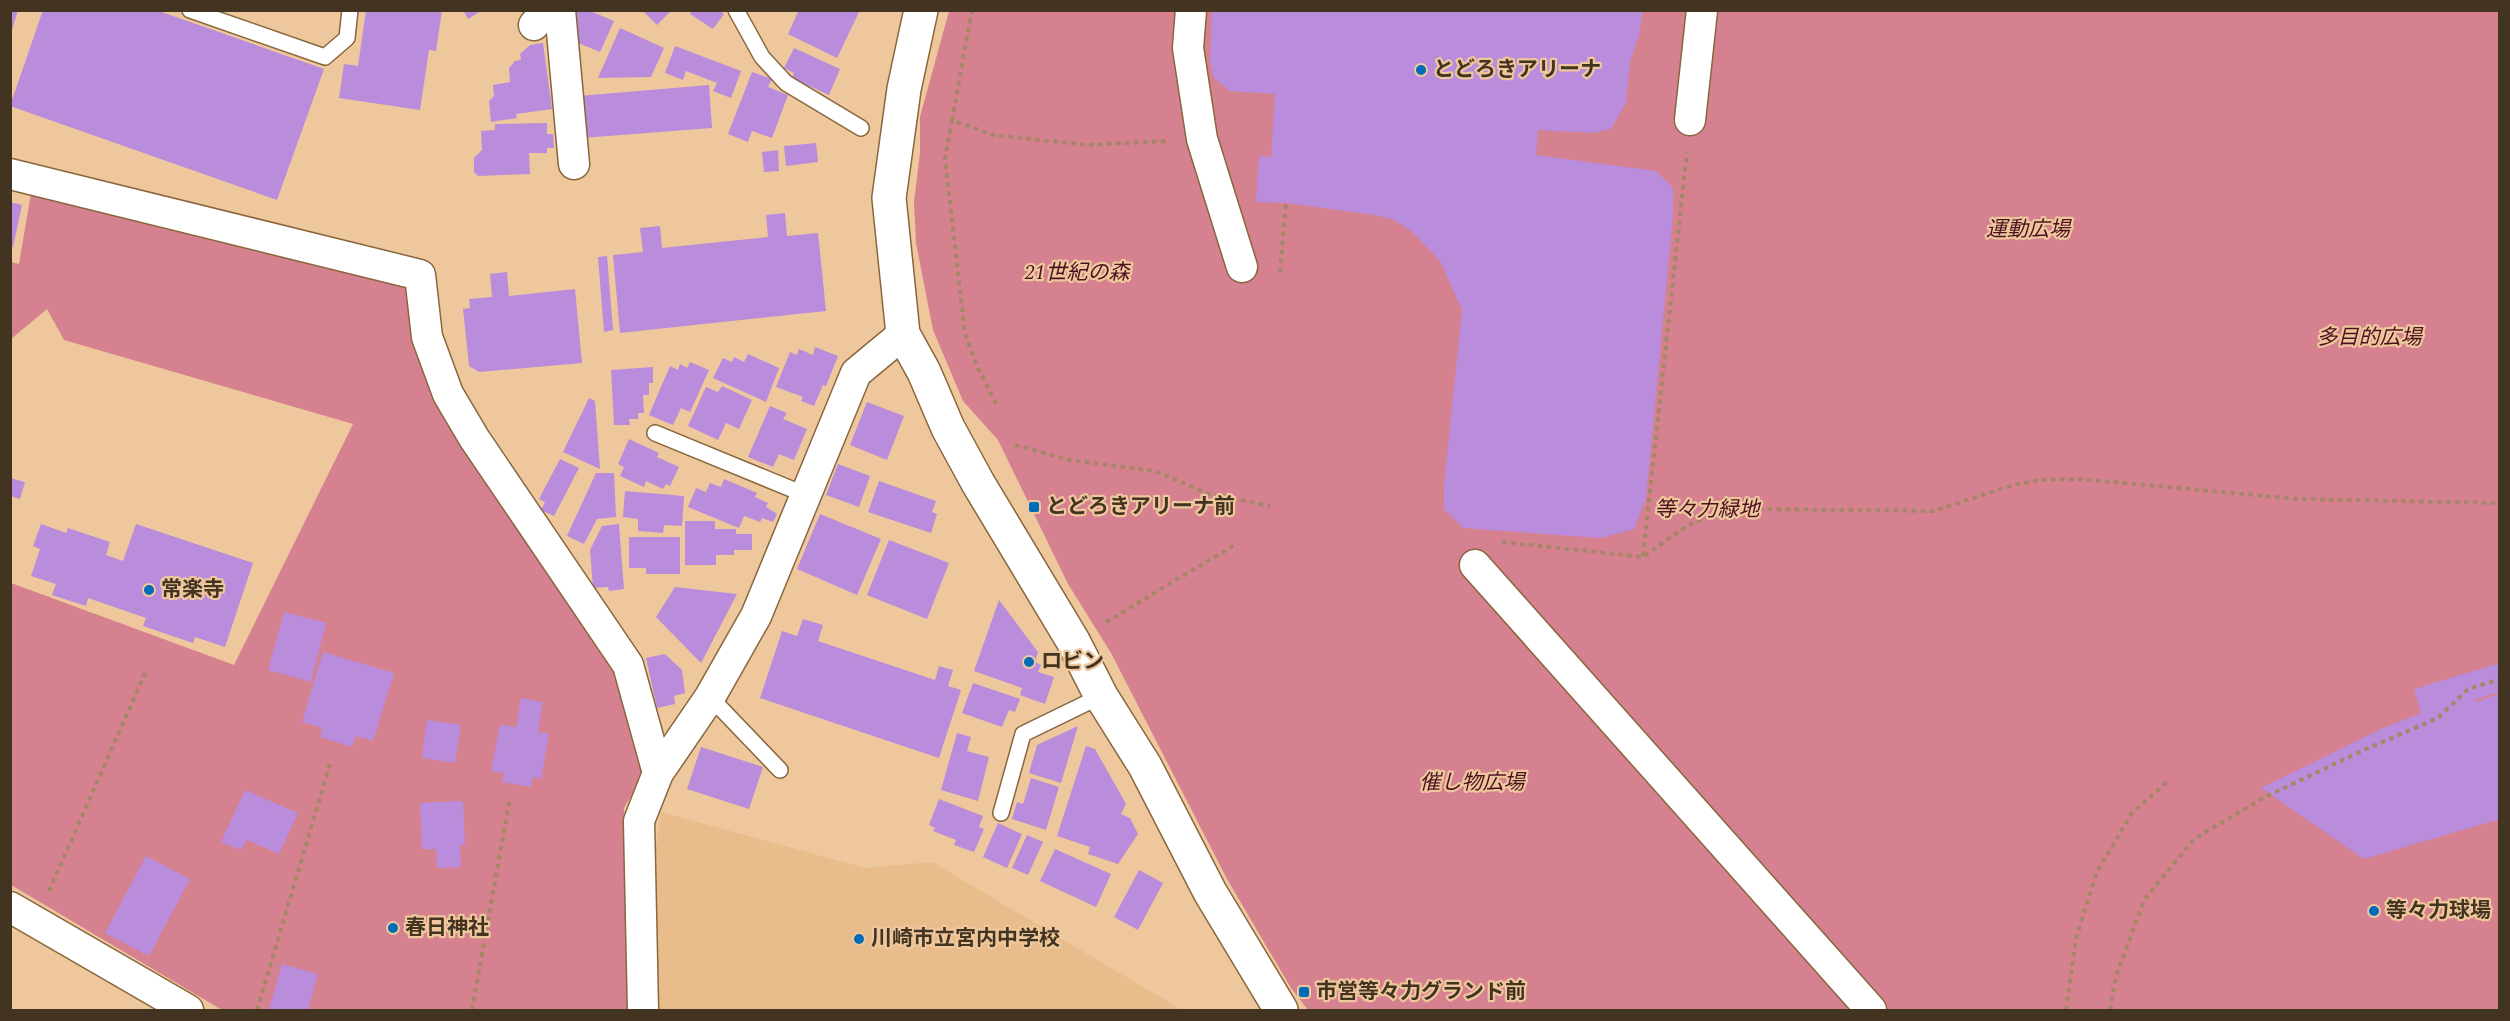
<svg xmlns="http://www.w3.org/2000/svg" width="2510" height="1021" font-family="Spectral,'Noto Sans JP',serif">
  <rect width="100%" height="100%" fill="#efc79c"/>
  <!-- built -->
  <polygon fill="#e9bc8b" points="661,812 865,868 932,862 1182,1010 658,1010 654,862"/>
  <!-- green -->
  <g fill="#d68190">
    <polygon points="949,11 2499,11 2499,1010 1308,1010 1291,988 1227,879 1111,653 1068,584 998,440 963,401 933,330 916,243 914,202 920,153 920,117"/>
    <polygon points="31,193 411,286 419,351 617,670 644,775 624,808 630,1010 222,1010 11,885 11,583 234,665 353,424 64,340 47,309 11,339 11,262 19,264"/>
  </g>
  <!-- building -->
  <g fill="#b98cdc">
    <polygon points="10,10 18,10 11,33 10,33"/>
    <polygon points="43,10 156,10 324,69 277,200 10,106"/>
    <polygon points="366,10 442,10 436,51 429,50 420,110 339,98 344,64 358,66"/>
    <polygon points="463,10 483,10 468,19"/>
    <polygon points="576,10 588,10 614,21 600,52 571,40 569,28"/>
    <polygon points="642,10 672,10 657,25"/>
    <polygon points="692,10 719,10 724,14 713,29 690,14"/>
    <polygon points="799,10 860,10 837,58 788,34"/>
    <polygon points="1212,10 1643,10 1639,35 1630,62 1626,103 1611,129 1593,133 1538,130 1536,155 1656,171 1673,188 1673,215 1646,499 1634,529 1601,538 1463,528 1444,509 1444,485 1462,310 1440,261 1411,231 1394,220 1375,215 1286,203 1256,202 1259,156 1271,157 1275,94 1230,91 1214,78 1210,61"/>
    <polygon points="620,28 664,48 651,77 598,78"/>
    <polygon points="543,43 552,109 516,114 517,118 491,122 489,101 494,96 493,85 510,82 509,68 515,61 521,60 520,54 530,45"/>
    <polygon points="675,46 741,71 731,98 713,91 717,83 686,71 683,80 665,73"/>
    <polygon points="794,48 840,69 829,95 792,78 794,73 784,68"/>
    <polygon points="752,72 772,79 768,87 788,95 772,138 752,131 748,142 728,134"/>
    <polygon points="709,85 712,128 582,138 579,96"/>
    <polygon points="547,123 547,134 553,134 554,148 547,148 547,153 529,153 530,174 478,176 474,172 474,158 482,150 481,131 495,130 495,124"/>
    <polygon points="816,143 818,162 786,166 784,146"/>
    <polygon points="778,150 779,171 764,172 762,152"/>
    <polygon points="10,202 22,205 13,247 10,246"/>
    <polygon points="785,213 787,236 818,233 826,311 620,333 613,255 643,252 640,228 660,226 662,248 768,237 766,215"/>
    <polygon points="607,256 613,330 604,332 598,257"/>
    <polygon points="507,272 509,296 575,289 582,363 479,372 469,366 463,309 470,308 469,299 492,297 490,274"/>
    <polygon points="815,347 838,356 826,386 823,385 814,406 801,401 803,397 776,387 790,352 797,355 799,349 813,355"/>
    <polygon points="748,354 779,368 766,402 713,378 723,358 732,362 734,357 744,362"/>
    <polygon points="690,362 709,370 690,412 681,408 673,425 649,415 670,366 678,370 680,364 687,368"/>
    <polygon points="653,367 653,383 649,383 649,395 643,395 644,413 638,413 638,419 629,419 630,425 614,425 611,370"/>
    <polygon points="722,386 752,400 739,429 726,423 718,440 688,426 706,387 718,392"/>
    <polygon points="589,398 595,401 600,469 563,452"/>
    <polygon points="867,402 904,416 887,460 850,445"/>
    <polygon points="770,406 787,413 783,419 807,429 794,460 779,454 773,467 748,457"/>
    <polygon points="629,439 659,453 657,457 679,467 670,486 666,484 663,489 646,481 644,487 620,476 624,467 618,464"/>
    <polygon points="560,459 579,468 554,516 541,510 545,502 539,499"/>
    <polygon points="838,464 870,476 859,507 826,495"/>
    <polygon points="596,473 614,473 616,517 597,519 584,544 567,536"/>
    <polygon points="10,478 25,482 20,499 10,496"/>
    <polygon points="724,479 757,493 755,497 768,503 766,507 777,514 773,522 762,518 760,522 744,516 739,528 688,507 696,488 706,492 710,483 721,487"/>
    <polygon points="879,481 936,501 932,512 937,514 931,533 868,512"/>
    <polygon points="625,491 684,496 682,526 664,525 663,533 638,531 638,519 623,517"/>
    <polygon points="820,514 881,539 857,595 797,569"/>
    <polygon points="685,521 715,521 715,529 736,529 736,534 752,534 752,550 734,550 734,555 716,555 716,565 685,565"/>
    <polygon points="41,524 66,533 68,528 110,542 106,555 123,561 136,524 253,563 225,647 195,637 193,643 143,626 146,618 88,598 86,606 52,595 56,584 31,576 40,549 33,546"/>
    <polygon points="619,524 624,589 609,591 608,587 593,588 590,550 602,526"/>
    <polygon points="629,537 680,537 680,574 646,574 646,568 629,568"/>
    <polygon points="889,540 949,563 927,619 867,595"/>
    <polygon points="675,587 737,594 701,663 656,617"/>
    <polygon points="999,600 1038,652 1035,662 1041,665 1038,672 1054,677 1045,704 1020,695 1022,688 974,671"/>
    <polygon points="284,612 326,623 311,682 268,670"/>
    <polygon points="803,619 823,625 818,641 935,680 939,666 953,670 948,686 961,690 939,758 760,698 782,631 797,636"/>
    <polygon points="323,652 394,673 373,741 356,736 352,747 320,737 322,728 302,722"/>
    <polygon points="665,654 682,670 685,693 674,696 675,704 657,708 646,658"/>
    <polygon points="2500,663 2500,692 2474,700 2475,702 2500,694 2500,819 2364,859 2261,788 2383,728 2421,713 2414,689"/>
    <polygon points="973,683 1020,699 1015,712 1009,710 1002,727 962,713"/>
    <polygon points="521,698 543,702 538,732 549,734 541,779 533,777 531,787 502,782 504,773 491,771 500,725 516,727"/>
    <polygon points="427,720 461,725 455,763 422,758"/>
    <polygon points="1078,726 1061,783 1029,773 1037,745"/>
    <polygon points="957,733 971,737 967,751 989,757 978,801 941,790"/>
    <polygon points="1086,746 1095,749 1126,804 1121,814 1130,818 1138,834 1118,864 1088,854 1090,847 1057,836"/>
    <polygon points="701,747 763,767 749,809 687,789"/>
    <polygon points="1031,778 1059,787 1046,830 1012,819 1017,802 1023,804"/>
    <polygon points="245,790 298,813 279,854 247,840 241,850 221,842"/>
    <polygon points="939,799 983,816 979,827 984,829 974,852 954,845 956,840 933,831 935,828 929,825"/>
    <polygon points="463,801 465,845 460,845 461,867 437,868 436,849 422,849 420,803"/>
    <polygon points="998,823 1022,834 1007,868 983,857"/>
    <polygon points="1027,835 1043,842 1028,875 1012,868"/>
    <polygon points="1055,849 1111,874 1096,907 1040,881"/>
    <polygon points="146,856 190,879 149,956 105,933"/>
    <polygon points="1139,870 1163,883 1138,930 1114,917"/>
    <polygon points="282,964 318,974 308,1010 269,1010"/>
  </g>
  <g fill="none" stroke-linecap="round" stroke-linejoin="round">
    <!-- lane casing -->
    <g stroke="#89663d" stroke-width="18">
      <g id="lane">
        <polyline points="190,10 325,57 347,38 350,10"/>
        <polyline points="736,10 762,57 786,83 861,128"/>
        <polyline points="655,433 806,495"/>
        <polyline points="710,697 780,770"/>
        <polyline points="1001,813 1023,734 1101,696"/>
      </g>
    </g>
    <!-- street casing -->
    <g stroke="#89663d" stroke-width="33">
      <g id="street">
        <polyline points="560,10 574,164"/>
        <polyline points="1191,10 1188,48 1202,139 1242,267"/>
        <polyline points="534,25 546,10"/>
        <polyline points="1690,120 1702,10"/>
        <polyline points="10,174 420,275 427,337 448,394 474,438 628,665 658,773"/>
        <polyline points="1475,565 1871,1010"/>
        <polyline points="10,907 188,1010"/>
        <polyline points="643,1010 639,821 658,773 710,697 756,616 856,373 903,334"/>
      </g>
    </g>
    <!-- secondary casing -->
    <g stroke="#89663d" stroke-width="36">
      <polyline id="secondary" points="921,10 904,89 889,198 903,334 924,372 948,428 978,483 1073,641 1101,696 1145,766 1210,892 1281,1010"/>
    </g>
    <!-- path -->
    <g stroke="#a58767" stroke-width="4" stroke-dasharray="4.5 4.5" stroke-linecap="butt">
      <polyline points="972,10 952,120 993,135 1088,145 1168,141"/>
      <polyline points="952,120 945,159 965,334 978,368 997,406"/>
      <polyline points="1280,272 1286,203"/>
      <polyline points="1015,445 1070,460 1155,471 1209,494 1270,506"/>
      <polyline points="1502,542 1643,557 1688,525 1711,516 1731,511 1763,509 1934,511 2013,485 2041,480 2080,479 2298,499 2500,503"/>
      <polyline points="1643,556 1687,152"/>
      <polyline points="1106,622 1238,543"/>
      <polyline points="49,891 147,669"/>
      <polyline points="257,1010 330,764"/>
      <polyline points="472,1010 510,797"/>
      <polyline points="2066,1010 2076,938 2097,872 2132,813 2168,781"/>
      <polyline points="2110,1010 2116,976 2144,900 2194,839 2265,797 2366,749 2438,718 2468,689 2500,679"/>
    </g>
    <!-- lane -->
    <use href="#lane" stroke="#fff" stroke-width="15"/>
    <!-- street -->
    <use href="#street" stroke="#fff" stroke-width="30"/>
    <!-- secondary -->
    <use href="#secondary" stroke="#fff" stroke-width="33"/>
  </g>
  <!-- markers -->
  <g fill="#006cb7" stroke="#efc79c" stroke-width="2">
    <circle cx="1421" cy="70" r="6"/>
    <rect x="1028" y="501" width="12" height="12" rx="3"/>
    <circle cx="149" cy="590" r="6"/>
    <circle cx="1029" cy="662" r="6"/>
    <circle cx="2374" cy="911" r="6"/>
    <circle cx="393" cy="928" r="6"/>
    <circle cx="859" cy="939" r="6"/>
    <rect x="1298" y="986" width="12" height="12" rx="3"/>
  </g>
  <g text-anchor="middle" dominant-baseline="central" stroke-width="4.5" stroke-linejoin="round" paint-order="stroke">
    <!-- poi labels -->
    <g font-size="21" font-weight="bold" fill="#433321" stroke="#efc79c" text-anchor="start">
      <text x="1433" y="70">とどろきアリーナ</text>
      <text x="1046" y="507">とどろきアリーナ前</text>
      <text x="161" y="590">常楽寺</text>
      <text x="1041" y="662">ロビン</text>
      <text x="2386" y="911">等々力球場</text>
      <text x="405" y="928">春日神社</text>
      <text x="871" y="939">川崎市立宮内中学校</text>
      <text x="1316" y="992">市営等々力グランド前</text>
    </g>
    <!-- park labels -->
    <g font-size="21" font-style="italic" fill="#4d1021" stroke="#efc79c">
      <text x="2028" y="230">運動広場</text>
      <text x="1077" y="273">21世紀の森</text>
      <text x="2369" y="338">多目的広場</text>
      <text x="1707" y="510">等々力緑地</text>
      <text x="1472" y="783">催し物広場</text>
    </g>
  </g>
  <!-- border -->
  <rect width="2510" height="1021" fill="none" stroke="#433321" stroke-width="24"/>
</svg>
